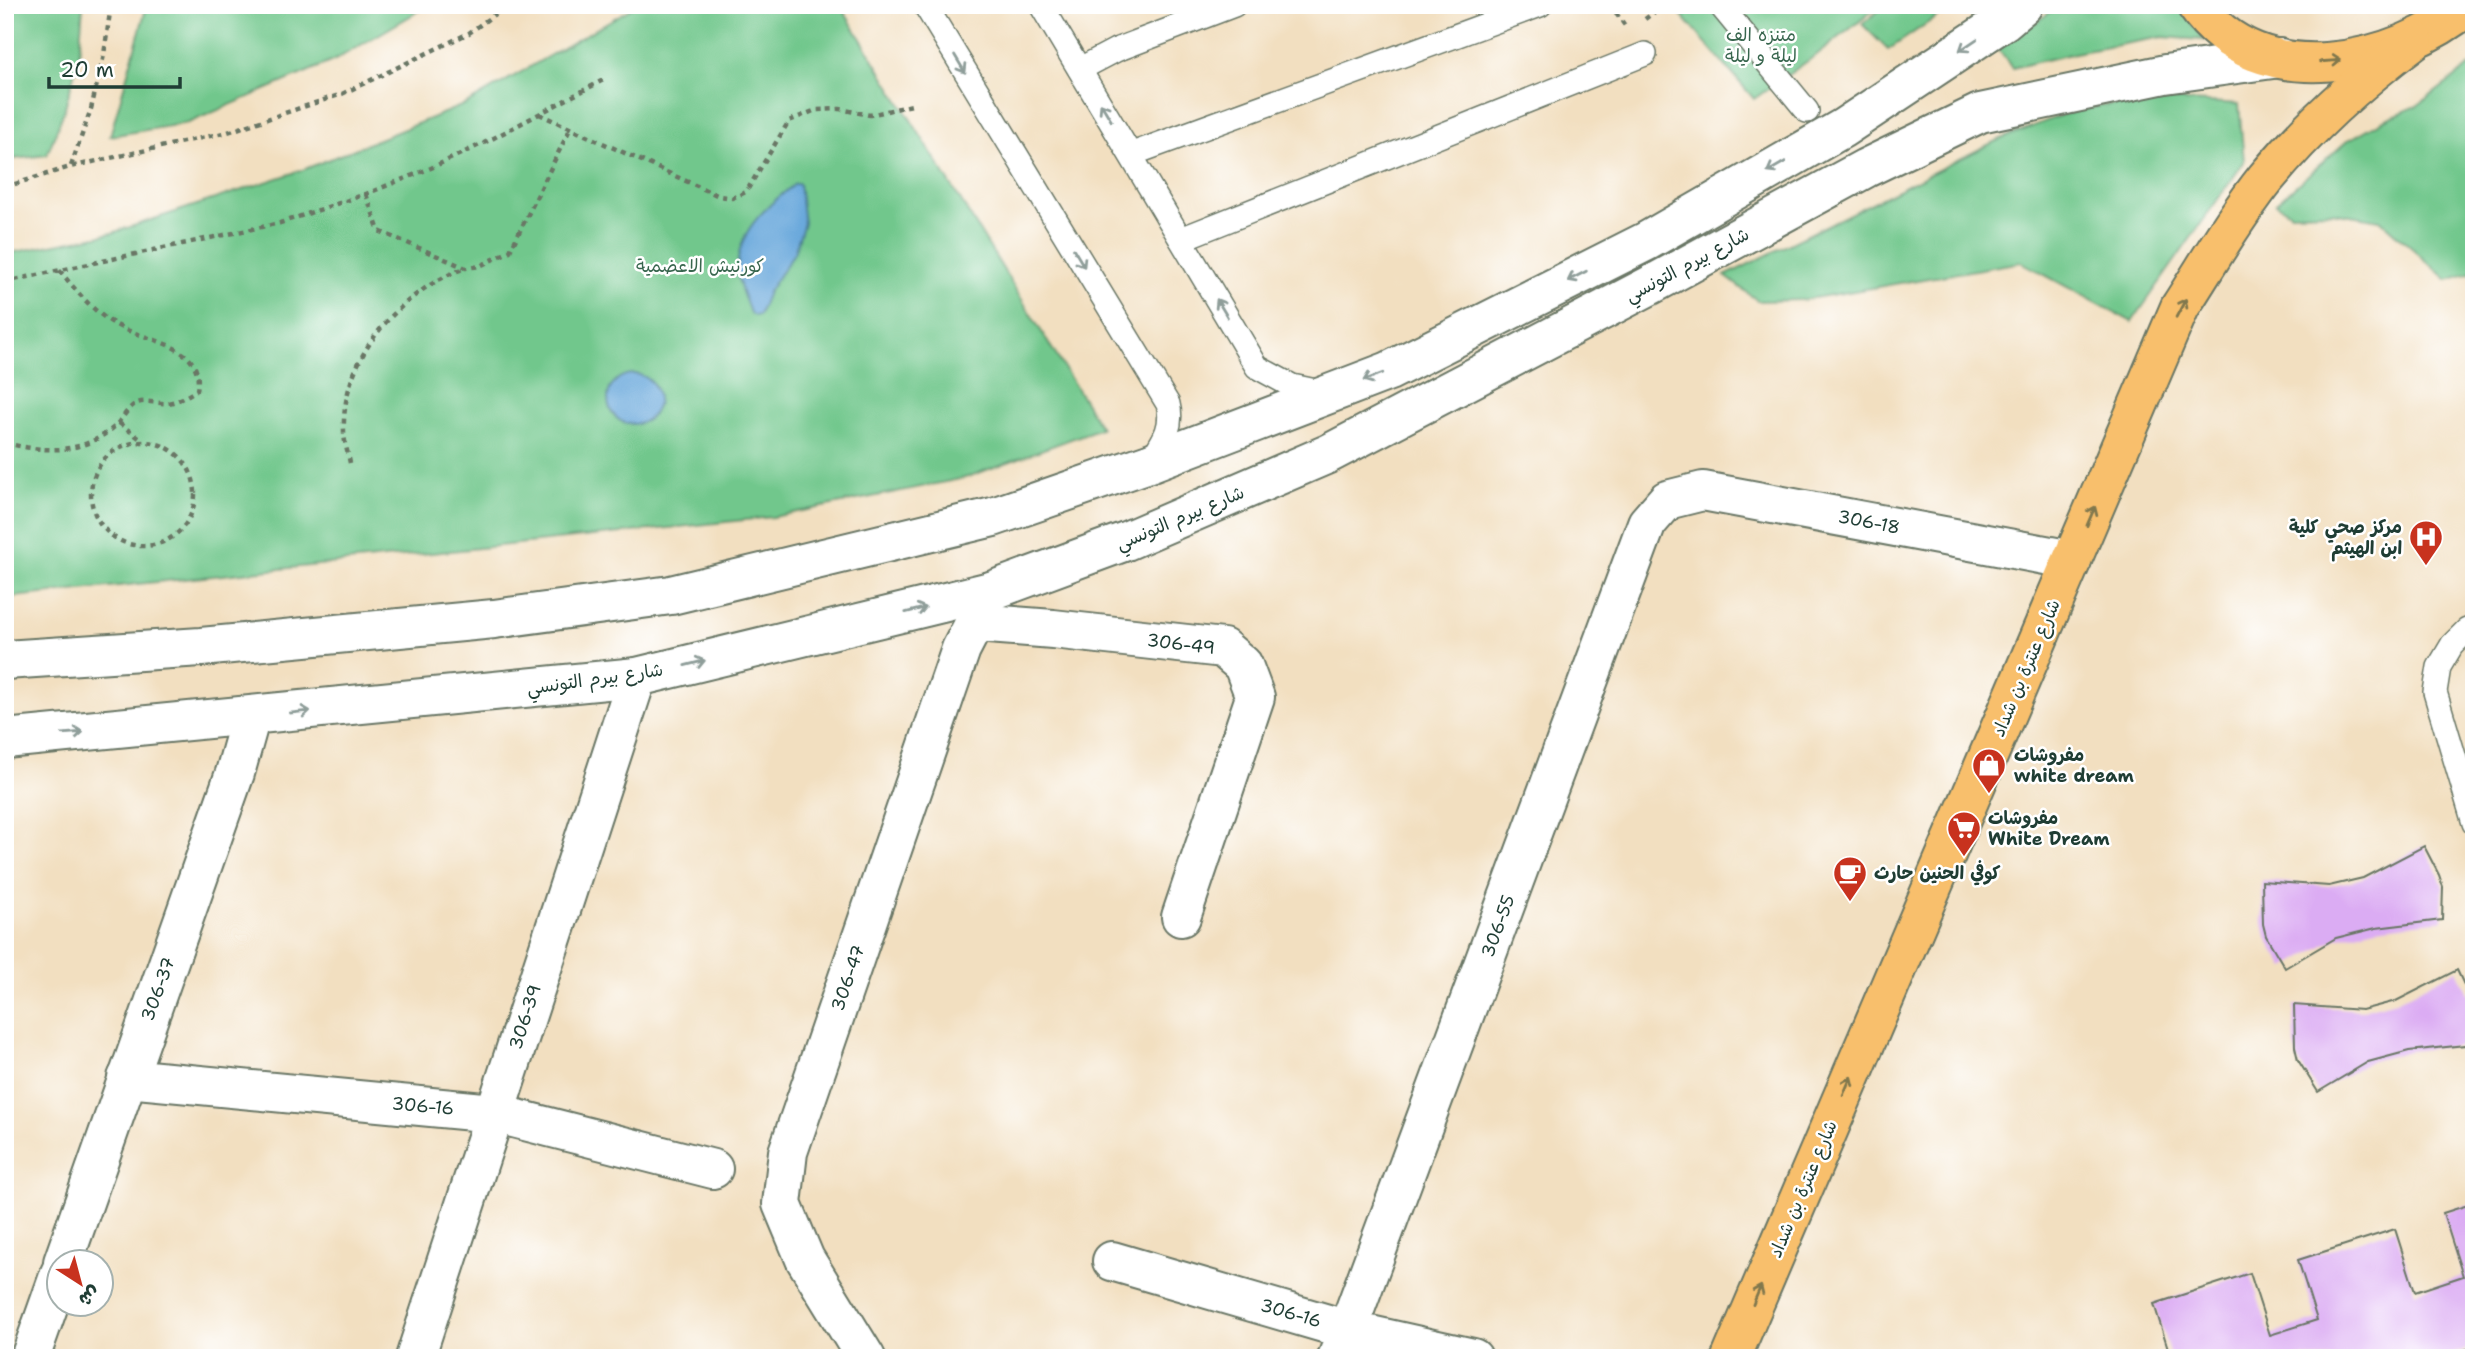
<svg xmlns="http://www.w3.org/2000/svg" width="2479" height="1363" font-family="'Shantell Sans','Playpen Sans Arabic',sans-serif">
  <rect width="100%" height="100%" fill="#fff"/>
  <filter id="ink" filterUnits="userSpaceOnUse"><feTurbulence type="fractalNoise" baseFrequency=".0143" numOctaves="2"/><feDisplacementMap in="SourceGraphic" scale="14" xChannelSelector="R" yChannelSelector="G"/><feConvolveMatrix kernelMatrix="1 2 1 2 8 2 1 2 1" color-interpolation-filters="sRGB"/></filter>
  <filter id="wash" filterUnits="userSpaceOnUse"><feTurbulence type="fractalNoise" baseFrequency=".00686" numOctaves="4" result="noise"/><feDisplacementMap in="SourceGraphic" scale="28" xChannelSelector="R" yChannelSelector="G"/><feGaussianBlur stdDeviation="1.57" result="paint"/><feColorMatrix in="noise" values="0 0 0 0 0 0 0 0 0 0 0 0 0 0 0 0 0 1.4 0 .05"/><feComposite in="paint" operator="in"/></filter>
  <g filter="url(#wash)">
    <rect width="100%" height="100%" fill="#f2dfc0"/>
    <!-- green -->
    <g fill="#71c78c" stroke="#488260" stroke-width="2">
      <polygon points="5,5 83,5 79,56 64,111 47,155 5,160"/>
      <polygon points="145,5 429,5 335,60 188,123 110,136 146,9"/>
      <polygon points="637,5 840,5 1101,428 965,478 773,517 5,598 5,254 112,233 305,169 466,104"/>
      <polygon points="1673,5 1880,5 1826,48 1754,99"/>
      <polygon points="1886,5 1954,5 1888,50 1862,24"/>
      <polygon points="2060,5 2179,5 2204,40 2162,37 2075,53 2012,68 1998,49"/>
      <polygon points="2474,63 2474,272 2448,280 2380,220 2332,212 2291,213 2276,203 2347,141 2384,120 2417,106"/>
      <polygon points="2174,100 2239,104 2244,162 2132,322 2021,262 1802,300 1758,301 1725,276 1996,141 2064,114 2100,106"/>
    </g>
    <!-- water -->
    <g fill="#6aa9dc" stroke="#447388" stroke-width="2">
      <path d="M795,184H799L804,223L794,253L768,292L759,315L754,316L750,313C746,301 740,289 738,277C733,234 765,207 795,184Z"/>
      <circle cx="633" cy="399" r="25"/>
    </g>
    <g id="blocks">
      <!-- building -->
      <g fill="#dbacf3">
        <polygon points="2424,846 2439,875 2443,887 2442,920 2376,928 2336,938 2285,968 2266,936 2263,924 2262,881 2329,886 2363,878"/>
        <polygon points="2457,970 2474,1006 2474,1044 2409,1051 2368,1062 2318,1092 2298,1060 2295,1047 2294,1005 2362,1010 2396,1001"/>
        <polygon points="2474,1203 2474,1347 2440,1358 2171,1358 2154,1304 2250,1273 2270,1335 2317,1320 2298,1260 2395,1229 2415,1292 2463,1276 2443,1213"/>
      </g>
    </g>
  </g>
  <g filter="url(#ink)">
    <use href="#blocks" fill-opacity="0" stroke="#697665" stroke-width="2"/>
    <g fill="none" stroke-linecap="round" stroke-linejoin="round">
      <!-- service casing -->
      <g stroke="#697665" stroke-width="26">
        <g id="service">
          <path d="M925,5L1168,404C1174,427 1163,441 1151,460"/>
          <polyline points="1041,5 1257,367 1292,386 1325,393"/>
          <polyline points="1720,5 1807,111"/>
          <polyline points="1080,69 1116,50 1234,5"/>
          <polyline points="1132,154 1540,5"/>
          <polyline points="1181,239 1645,54"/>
          <polyline points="2474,628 2467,630 2452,645 2439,667 2435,692 2474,823"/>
        </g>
      </g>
      <!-- minor casing -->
      <g stroke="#697665" stroke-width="42">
        <g id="minor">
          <polyline points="975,623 1053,629 1223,648 1243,665 1255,697 1181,917"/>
          <polyline points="127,1078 494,1113 713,1169"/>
          <polyline points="1112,1261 1348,1330 1473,1358"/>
          <polyline points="63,1262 235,773 251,716"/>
          <polyline points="30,1358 60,1273"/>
          <polyline points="415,1358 637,677"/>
          <polyline points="866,1358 805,1259 782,1204 788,1152 961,649 991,591"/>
          <polyline points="1337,1358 1647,523 1667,500 1703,491 2072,560"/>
        </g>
      </g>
      <!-- tertiary casing -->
      <g stroke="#697665" stroke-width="42">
        <g id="tertiary">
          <polyline points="5,660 201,647 494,619 671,595 993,517 1149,463 1389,371 1647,241 1843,128 2004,21 2023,5"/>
          <polyline points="5,739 637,677 991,591 1126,541 1328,454 1651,285 1866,168 1980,113 2165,74 2280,58"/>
        </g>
      </g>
      <!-- primary casing -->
      <g stroke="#697665" stroke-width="42">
        <g id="primary">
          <path d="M2196,5C2259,96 2397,65 2469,5"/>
          <path d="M1731,1358L2180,307C2208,264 2234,218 2266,178C2309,126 2360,80 2414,40"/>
        </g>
      </g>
      <!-- path -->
      <g stroke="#697665" stroke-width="4.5" stroke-dasharray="5 5" stroke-linecap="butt">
        <polyline points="1610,5 1626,27"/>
        <polyline points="1645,19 1664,5"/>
        <polyline points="539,114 719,196 732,198 746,192 789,121 816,110 840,109 870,115 912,105"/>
        <polyline points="71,166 91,109 104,55 111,5"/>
        <polyline points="5,187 70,167 228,132 342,94 469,33 507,5"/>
        <polyline points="366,194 379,231 466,268 480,266 510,251 570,129"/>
        <polyline points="5,282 280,223 366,194 431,168 488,141 607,78"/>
        <polyline points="119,423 143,441"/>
        <circle cx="143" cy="494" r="52"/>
        <path d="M5,443C44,452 80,455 113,428C121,421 127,409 135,404C144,399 157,404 167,403C178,402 188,395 197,390C206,342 142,342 113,323C91,310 75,289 59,270"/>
        <path d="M350,463C348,453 344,442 344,431C341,358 399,292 465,268"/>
      </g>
      <!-- service -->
      <use href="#service" stroke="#fff" stroke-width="23"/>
      <!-- minor -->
      <use href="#minor" stroke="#fff" stroke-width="38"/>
      <!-- tertiary -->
      <use href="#tertiary" stroke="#fff" stroke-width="38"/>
      <!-- primary -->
      <use href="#primary" stroke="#f8bf6c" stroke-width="38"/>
    </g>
    <!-- one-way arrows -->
    <defs><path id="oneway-shaft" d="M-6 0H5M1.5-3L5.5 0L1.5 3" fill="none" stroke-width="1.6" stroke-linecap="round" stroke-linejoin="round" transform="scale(1.75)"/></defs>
    <g stroke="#8f9e9a">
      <use href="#oneway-shaft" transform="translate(1968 45) rotate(146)"/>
      <use href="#oneway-shaft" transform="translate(960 64) rotate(59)"/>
      <use href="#oneway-shaft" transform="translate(1106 112) rotate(-121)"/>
      <use href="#oneway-shaft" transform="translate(1776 167) rotate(150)"/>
      <use href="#oneway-shaft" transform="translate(1079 258) rotate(59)"/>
      <use href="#oneway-shaft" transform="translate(1577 276) rotate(153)"/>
      <use href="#oneway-shaft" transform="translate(1222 308) rotate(-121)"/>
      <use href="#oneway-shaft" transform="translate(1373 377) rotate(159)"/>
      <use href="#oneway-shaft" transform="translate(916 610) rotate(-14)"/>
      <use href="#oneway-shaft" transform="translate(695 663) rotate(-14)"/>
      <use href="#oneway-shaft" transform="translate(300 712) rotate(-6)"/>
      <use href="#oneway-shaft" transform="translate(73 733) rotate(-5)"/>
    </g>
    <g stroke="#81784d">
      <use href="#oneway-shaft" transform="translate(2331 61) rotate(-4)"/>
      <use href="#oneway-shaft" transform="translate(2181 308) rotate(-62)"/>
      <use href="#oneway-shaft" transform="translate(2091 516) rotate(-67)"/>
      <use href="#oneway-shaft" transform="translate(1847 1086) rotate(-67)"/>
      <use href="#oneway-shaft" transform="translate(1757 1295) rotate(-67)"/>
    </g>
  </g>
  <!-- icons -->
  <defs>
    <g id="hospital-pin" transform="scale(1.75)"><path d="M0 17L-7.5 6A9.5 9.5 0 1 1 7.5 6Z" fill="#c8321e" stroke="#fff"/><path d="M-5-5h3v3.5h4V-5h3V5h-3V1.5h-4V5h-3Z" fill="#fff"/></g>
    <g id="shop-pin" transform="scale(1.75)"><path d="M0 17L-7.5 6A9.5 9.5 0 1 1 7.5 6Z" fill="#c8321e" stroke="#fff"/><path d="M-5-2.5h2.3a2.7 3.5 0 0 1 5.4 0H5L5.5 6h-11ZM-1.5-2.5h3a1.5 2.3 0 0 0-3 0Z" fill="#fff"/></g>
    <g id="supermarket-pin" transform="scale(1.75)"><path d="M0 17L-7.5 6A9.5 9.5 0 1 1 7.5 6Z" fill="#c8321e" stroke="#fff"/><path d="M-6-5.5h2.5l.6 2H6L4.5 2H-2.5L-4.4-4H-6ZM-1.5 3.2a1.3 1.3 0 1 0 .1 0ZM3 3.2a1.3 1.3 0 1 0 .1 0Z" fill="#fff"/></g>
    <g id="cafe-pin" transform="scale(1.75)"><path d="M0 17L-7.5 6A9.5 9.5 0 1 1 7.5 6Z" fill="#c8321e" stroke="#fff"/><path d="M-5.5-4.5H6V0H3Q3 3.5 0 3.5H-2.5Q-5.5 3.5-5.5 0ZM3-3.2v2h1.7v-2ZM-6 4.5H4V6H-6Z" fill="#fff"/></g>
  </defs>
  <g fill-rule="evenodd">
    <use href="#hospital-pin" x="2426" y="537"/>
    <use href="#shop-pin" x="1989" y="765"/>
    <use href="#supermarket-pin" x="1964" y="828"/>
    <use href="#cafe-pin" x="1850" y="873"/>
  </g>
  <g text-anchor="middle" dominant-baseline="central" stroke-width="5" stroke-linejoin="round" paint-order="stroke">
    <!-- park labels -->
    <g font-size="18" fill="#38664e" stroke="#fff">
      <text x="1761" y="35">متنزه الف<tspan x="1761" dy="21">ليلة و ليلة</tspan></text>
      <text x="700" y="266">كورنيش الاعضمية</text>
    </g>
    <!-- street labels -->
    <g font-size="18" fill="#1f3d34" stroke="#fff">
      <text transform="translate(1687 265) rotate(-28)">شارع بيرم التونسي</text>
      <text transform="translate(1180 518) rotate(-23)">شارع بيرم التونسي</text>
      <text transform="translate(1869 522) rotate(11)">306-18</text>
      <text transform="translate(1181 644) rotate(7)">306-49</text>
      <text transform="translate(2026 668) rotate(-67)">شارع عنترة بن شداد</text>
      <text transform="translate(595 679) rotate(-8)">شارع بيرم التونسي</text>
      <text transform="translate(1498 926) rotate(-70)">306-55</text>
      <text transform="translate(848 978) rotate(-71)">306-47</text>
      <text transform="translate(158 989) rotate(-70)">306-37</text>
      <text transform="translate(525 1017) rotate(-72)">306-39</text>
      <text transform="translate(423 1106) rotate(5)">306-16</text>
      <text transform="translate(1803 1189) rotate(-67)">شارع عنترة بن شداد</text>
      <text transform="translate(1291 1313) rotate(16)">306-16</text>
    </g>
    <!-- poi labels -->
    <g font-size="18" font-weight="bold" fill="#1f3d34" stroke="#fff" text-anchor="start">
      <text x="2402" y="527" text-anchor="end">مركز صحي كلية<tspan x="2402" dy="21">ابن الهيثم</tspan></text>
      <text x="2014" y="755">مفروشات<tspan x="2014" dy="21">white dream</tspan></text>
      <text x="1988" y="818">مفروشات<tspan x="1988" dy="21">White Dream</tspan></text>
      <text x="1874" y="873">كوفي الحنين حارث</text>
    </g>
  </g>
  <!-- margin -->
  <rect width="2479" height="1363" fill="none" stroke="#fff" stroke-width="28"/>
  <!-- north arrow -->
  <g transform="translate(80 1283) rotate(144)"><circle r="33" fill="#ffffff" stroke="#a5b1ae" stroke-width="2"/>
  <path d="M0-5L12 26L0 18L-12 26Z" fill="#c8321e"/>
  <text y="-10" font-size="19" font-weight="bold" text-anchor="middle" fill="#1f3d34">ش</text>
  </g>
  <!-- scale -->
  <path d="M49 77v10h131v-10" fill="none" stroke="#1f3d34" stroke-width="3.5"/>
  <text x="60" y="77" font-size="21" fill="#1f3d34" stroke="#ffffff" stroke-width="5" paint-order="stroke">20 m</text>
</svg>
